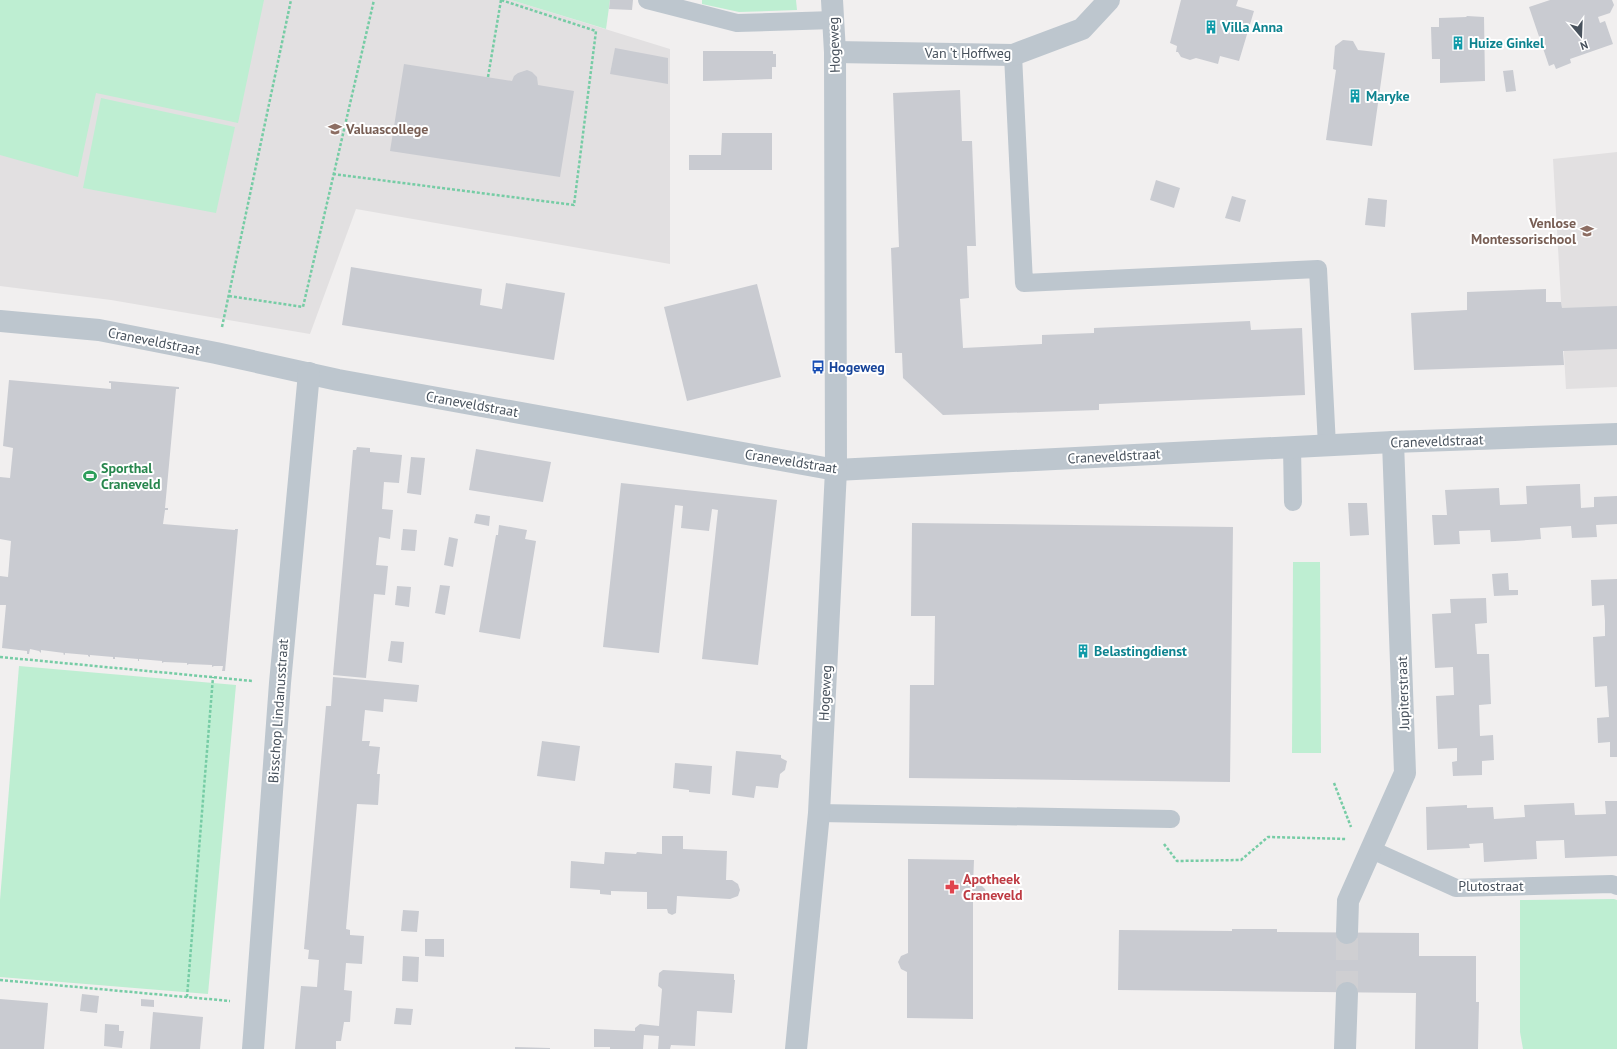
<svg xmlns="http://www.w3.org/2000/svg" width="1617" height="1049" font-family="'PT Sans',sans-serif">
  <rect width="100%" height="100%" fill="#f1efef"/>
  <!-- education -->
  <g fill="#e2e0e1">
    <polygon points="0,0 511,0 670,49 670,264 356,209 310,334 111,300 0,286"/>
    <polygon points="1617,152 1617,387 1566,389 1553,159"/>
  </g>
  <!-- green -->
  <g fill="#beeed2">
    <polygon points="0,0 264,0 238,123 96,93 78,177 0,155"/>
    <polygon points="511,0 610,0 606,29"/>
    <polygon points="702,0 796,0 797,10 739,12 702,4"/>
    <polygon points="101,98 235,127 216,213 83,188"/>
    <polygon points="1293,562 1320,562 1321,753 1292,753"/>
    <polygon points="19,666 236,685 208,994 0,977 0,900"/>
    <polygon points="1614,899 1617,900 1617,1049 1523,1049 1520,1032 1520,900"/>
  </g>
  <!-- building -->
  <g fill="#c9cbd1">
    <polygon points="610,0 633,0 632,10 609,9"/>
    <polygon points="1181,0 1238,0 1236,6 1254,11 1239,61 1220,56 1218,64 1196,58 1190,60 1181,57 1178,52 1176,52 1177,46 1170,43"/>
    <polygon points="1550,0 1612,0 1614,5 1610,13 1598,17 1600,23 1605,21 1613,44 1570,59 1571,63 1556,69 1554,64 1549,66 1529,7"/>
    <polygon points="1467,16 1484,17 1485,81 1440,83 1440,59 1432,59 1431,27 1439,27 1439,18 1466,17"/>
    <polygon points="1343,40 1353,41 1358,50 1385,53 1372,146 1326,140 1336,70 1333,69 1335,46"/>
    <polygon points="615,48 668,58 668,84 610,74"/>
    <polygon points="703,51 773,51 773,54 776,54 776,67 772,67 772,79 703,81"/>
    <polygon points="404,64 512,81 514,76 518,73 527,70 532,72 537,77 538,85 574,91 560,177 390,151"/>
    <polygon points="1513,70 1516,91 1506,92 1503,71"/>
    <polygon points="960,90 962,141 972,141 976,246 967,246 969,298 960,299 963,348 1042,344 1042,335 1094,333 1094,328 1250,321 1251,330 1302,328 1305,395 1099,404 1099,410 943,415 903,378 902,353 895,353 891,248 899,247 893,93"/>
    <polygon points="722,133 772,133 772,170 689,170 689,155 721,155"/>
    <polygon points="1156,180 1180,188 1174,208 1150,200"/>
    <polygon points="1232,196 1246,200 1240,222 1225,218"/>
    <polygon points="1368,198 1387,200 1385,227 1365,225"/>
    <polygon points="351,267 482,289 480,305 502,309 506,283 565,293 554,360 342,325"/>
    <polygon points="757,284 781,377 687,401 664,307"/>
    <polygon points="1546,289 1546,302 1561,302 1562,308 1617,306 1617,349 1563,351 1564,365 1414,370 1411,313 1467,310 1467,292"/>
    <polygon points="9,380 111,389 111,383 109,383 109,381 179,387 179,389 176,389 165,508 168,508 168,510 165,510 163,524 235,530 235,529 238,529 225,671 222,671 223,666 214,666 212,667 212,665 189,664 187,665 187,663 164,662 162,663 162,661 139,659 139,661 138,661 138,659 115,657 115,659 113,659 113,657 90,655 90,657 88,656 88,655 65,653 65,655 63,654 64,653 41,650 41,653 39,651 30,649 29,654 27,654 27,651 2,648 6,605 0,605 0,576 8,577 11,541 0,539 0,477 10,478 13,448 3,446"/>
    <polygon points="357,447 370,448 370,452 402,455 399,483 384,482 382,509 393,510 390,539 379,537 376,565 388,566 385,595 374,594 366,678 333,675 353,450 356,450"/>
    <polygon points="476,449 551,462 543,502 469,490"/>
    <polygon points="411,457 425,458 421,495 407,493"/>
    <polygon points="621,483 777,500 758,665 702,659 718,510 712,509 709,531 681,528 683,506 675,505 659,653 603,647"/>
    <polygon points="1580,484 1581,508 1594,507 1594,497 1617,496 1617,524 1596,525 1597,537 1572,538 1571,526 1540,528 1541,539 1515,541 1491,542 1490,530 1459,531 1460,544 1434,545 1432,515 1447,515 1445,490 1499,488 1500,505 1527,504 1526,486"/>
    <polygon points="1348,503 1367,503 1369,535 1350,536"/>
    <polygon points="476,514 490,516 489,526 474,523"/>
    <polygon points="912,523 1233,527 1230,782 909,778 910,685 934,685 935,616 911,616"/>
    <polygon points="499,525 527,530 525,539 536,541 520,639 479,632 496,535 498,535"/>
    <polygon points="403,529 417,530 415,551 401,550"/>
    <polygon points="449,537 458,539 453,567 444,565"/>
    <polygon points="1508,573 1509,590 1518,590 1518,595 1494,596 1492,574"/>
    <polygon points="1617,579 1617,757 1610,757 1610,742 1598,743 1597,718 1609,717 1608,702 1607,686 1595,687 1593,637 1605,636 1605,621 1604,605 1592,606 1591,580"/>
    <polygon points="440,585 450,586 445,615 435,613"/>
    <polygon points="397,586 411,587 409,607 395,605"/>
    <polygon points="1486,598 1487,623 1475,624 1477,654 1489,654 1491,704 1479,705 1480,736 1493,735 1494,760 1482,761 1482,775 1453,776 1452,762 1457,761 1457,748 1438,749 1436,696 1454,695 1453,667 1435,668 1432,614 1451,613 1450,599"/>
    <polygon points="391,641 404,642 402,663 388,661"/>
    <polygon points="333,677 419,685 417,702 384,699 383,712 365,710 362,741 370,741 369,746 380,747 377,774 380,774 378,805 357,804 346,929 350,930 350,935 364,936 362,964 346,963 344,990 352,991 350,1022 344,1022 341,1041 336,1041 336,1049 295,1049 301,986 317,987 319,960 308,959 309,950 304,949 326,706 331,706"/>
    <polygon points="542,741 580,746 575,781 537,776"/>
    <polygon points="736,751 781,755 781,758 787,761 785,770 780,774 778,788 756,786 754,798 732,795"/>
    <polygon points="675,763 712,766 710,794 689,792 689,790 673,788"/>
    <polygon points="1605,801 1617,801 1617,856 1565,858 1564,840 1536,841 1537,859 1484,862 1483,843 1469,844 1470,848 1427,850 1426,807 1467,805 1467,808 1493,807 1494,819 1525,817 1524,805 1574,803 1575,815 1606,814"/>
    <polygon points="662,836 683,836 683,849 727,851 726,880 732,880 738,884 740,890 738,896 730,899 677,896 676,913 672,915 668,913 667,909 647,909 647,892 611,891 611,895 600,894 600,890 570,888 571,861 604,864 605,852 636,854 637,852 662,854"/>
    <polygon points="908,859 974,860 973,886 982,886 985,889 986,893 982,899 973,899 973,1019 907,1018 907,972 901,969 898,962 901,956 908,953"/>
    <polygon points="403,910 419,911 417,932 401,931"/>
    <polygon points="1232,929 1277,929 1277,932 1419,933 1419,956 1476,956 1476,1002 1479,1002 1478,1049 1415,1049 1416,993 1118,990 1119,930 1232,931"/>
    <polygon points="425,939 444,939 444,957 425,956"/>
    <polygon points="403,956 419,957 418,982 402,981"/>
    <polygon points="663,970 734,974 734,980 735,980 732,1013 697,1011 695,1046 671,1045 670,1049 658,1049 659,1036 644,1035 643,1049 610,1049 610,1047 594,1047 594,1029 635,1031 635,1028 640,1024 659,1026 662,989 658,986 659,973"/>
    <polygon points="82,994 99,996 97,1013 80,1011"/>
    <polygon points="0,999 48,1003 44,1049 0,1049"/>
    <polygon points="141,999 154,1000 154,1007 141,1006"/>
    <polygon points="396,1008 413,1009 411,1025 394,1024"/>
    <polygon points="153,1012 203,1017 200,1049 150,1049"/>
    <polygon points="105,1024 119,1025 119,1031 124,1031 122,1048 104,1046"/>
    <polygon points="515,1047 550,1048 550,1049 515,1049"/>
  </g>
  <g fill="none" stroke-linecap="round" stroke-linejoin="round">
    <!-- minor-tunnel -->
    <polyline stroke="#cfcfd2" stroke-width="22" stroke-dasharray="22 11" stroke-linecap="butt" points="1347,993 1347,933"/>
    <!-- path -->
    <g stroke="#76cca5" stroke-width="2.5" stroke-dasharray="3 2" stroke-linecap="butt">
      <polyline points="488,77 501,0"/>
      <polyline points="333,174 574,205 596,31 501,0"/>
      <polyline points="229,296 303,307 374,0"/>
      <polyline points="222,327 291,0"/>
      <polyline points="0,657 253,681"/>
      <polyline points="1334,783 1351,827"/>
      <polyline points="1164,844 1177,861 1241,860 1268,837 1347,839"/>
      <polyline points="0,980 230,1001"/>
      <polyline points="187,997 213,677"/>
    </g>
    <!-- service -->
    <g stroke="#bdc6ce" stroke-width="18">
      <polyline points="647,0 737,23 834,20"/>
      <polyline points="1013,55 1024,283 1318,269 1327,446"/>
      <polyline points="1292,447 1293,502"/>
      <polyline points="819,813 1171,819"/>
      <polyline points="1372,850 1456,888 1612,884 1617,886"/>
    </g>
    <!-- minor -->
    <g stroke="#bdc6ce" stroke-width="22">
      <polyline points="835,52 1013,55 1082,29 1109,0"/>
      <polyline points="0,321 99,330 216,353 338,380 836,470 1393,442 1617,434"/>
      <polyline points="1347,933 1348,901 1405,773 1393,442"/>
      <polyline points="253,1049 280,683 309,373"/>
      <polyline points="796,1049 819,813 836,470 835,52 832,0"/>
      <polyline points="1345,1049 1347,993"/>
    </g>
  </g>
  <!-- icons -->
  <defs>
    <g id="building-bare" transform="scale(1.08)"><path d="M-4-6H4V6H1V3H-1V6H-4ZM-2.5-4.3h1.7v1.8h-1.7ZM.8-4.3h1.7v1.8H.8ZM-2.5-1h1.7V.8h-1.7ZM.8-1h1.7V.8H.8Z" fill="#0f9aa8" stroke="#fff" stroke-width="2.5" paint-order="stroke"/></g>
    <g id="school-bare" transform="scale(1.08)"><path d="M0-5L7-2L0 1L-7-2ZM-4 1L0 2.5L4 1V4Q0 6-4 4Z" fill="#8d6e63" stroke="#fff" stroke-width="2.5" paint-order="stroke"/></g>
    <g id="bus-bare" transform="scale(1.08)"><path d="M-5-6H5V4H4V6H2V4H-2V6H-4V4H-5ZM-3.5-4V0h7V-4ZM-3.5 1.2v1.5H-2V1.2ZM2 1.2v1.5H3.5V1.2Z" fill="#1a4fb4" stroke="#fff" stroke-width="2.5" paint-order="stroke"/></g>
    <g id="stadium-bare" transform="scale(1.08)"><path d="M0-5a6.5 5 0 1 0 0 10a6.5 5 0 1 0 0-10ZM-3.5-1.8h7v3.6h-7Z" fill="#2e9e5b" stroke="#fff" stroke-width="2.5" paint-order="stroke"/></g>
    <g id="pharmacy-bare" transform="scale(1.08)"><path d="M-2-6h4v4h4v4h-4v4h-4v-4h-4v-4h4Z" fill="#e0444e" stroke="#fff" stroke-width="2.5" paint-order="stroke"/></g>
  </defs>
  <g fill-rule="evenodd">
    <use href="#building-bare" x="1211" y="27"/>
    <use href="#building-bare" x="1458" y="43"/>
    <use href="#building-bare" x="1355" y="96"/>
    <use href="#school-bare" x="335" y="129"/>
    <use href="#school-bare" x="1587" y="231"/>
    <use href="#bus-bare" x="818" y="367"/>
    <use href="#stadium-bare" x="90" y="476"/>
    <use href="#building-bare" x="1083" y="651"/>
    <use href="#pharmacy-bare" x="952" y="887"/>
  </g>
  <g text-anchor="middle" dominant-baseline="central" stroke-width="4" stroke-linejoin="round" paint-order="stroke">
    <!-- culture labels -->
    <g font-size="14" font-weight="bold" fill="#0d838f" stroke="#fff" text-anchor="start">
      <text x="1222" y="27">Villa Anna</text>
      <text x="1469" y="43">Huize Ginkel</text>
      <text x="1366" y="96">Maryke</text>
      <text x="1094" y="651">Belastingdienst</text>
    </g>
    <!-- street labels -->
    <g font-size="14" fill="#47515c" stroke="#fff">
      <text transform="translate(834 45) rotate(-92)">Hogeweg</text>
      <text x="968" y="53">Van 't Hoffweg</text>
      <text transform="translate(154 341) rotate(11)">Craneveldstraat</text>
      <text transform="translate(472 404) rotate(10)">Craneveldstraat</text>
      <text transform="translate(1437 441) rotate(-2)">Craneveldstraat</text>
      <text transform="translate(1114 456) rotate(-3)">Craneveldstraat</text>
      <text transform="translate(791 461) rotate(9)">Craneveldstraat</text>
      <text transform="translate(825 693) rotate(-87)">Hogeweg</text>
      <text transform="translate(1403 693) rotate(-92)">Jupiterstraat</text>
      <text transform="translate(278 711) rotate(-86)">Bisschop Lindanusstraat</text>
      <text x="1491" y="886">Plutostraat</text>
    </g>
    <!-- education labels -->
    <g font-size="14" font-weight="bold" fill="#785e54" stroke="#fff" text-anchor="start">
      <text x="346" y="129">Valuascollege</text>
      <text x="1576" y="223" text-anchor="end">Venlose<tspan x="1576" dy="16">Montessorischool</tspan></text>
    </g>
    <!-- transit labels -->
    <g font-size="14" font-weight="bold" fill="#164399" stroke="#fff" text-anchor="start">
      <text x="829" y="367">Hogeweg</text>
    </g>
    <!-- leisure labels -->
    <g font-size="14" font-weight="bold" fill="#27864d" stroke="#fff" text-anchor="start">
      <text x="101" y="468">Sporthal<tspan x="101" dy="16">Craneveld</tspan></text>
    </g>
    <!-- health labels -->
    <g font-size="14" font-weight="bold" fill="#be3a42" stroke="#fff" text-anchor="start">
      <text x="963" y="879">Apotheek<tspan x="963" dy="16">Craneveld</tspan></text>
    </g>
  </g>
  <!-- north arrow -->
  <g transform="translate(1581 36) rotate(161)" stroke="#ffffff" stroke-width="3" paint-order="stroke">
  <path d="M0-3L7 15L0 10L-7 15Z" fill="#47515c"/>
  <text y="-6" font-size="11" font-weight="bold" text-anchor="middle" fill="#47515c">N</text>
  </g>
</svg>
